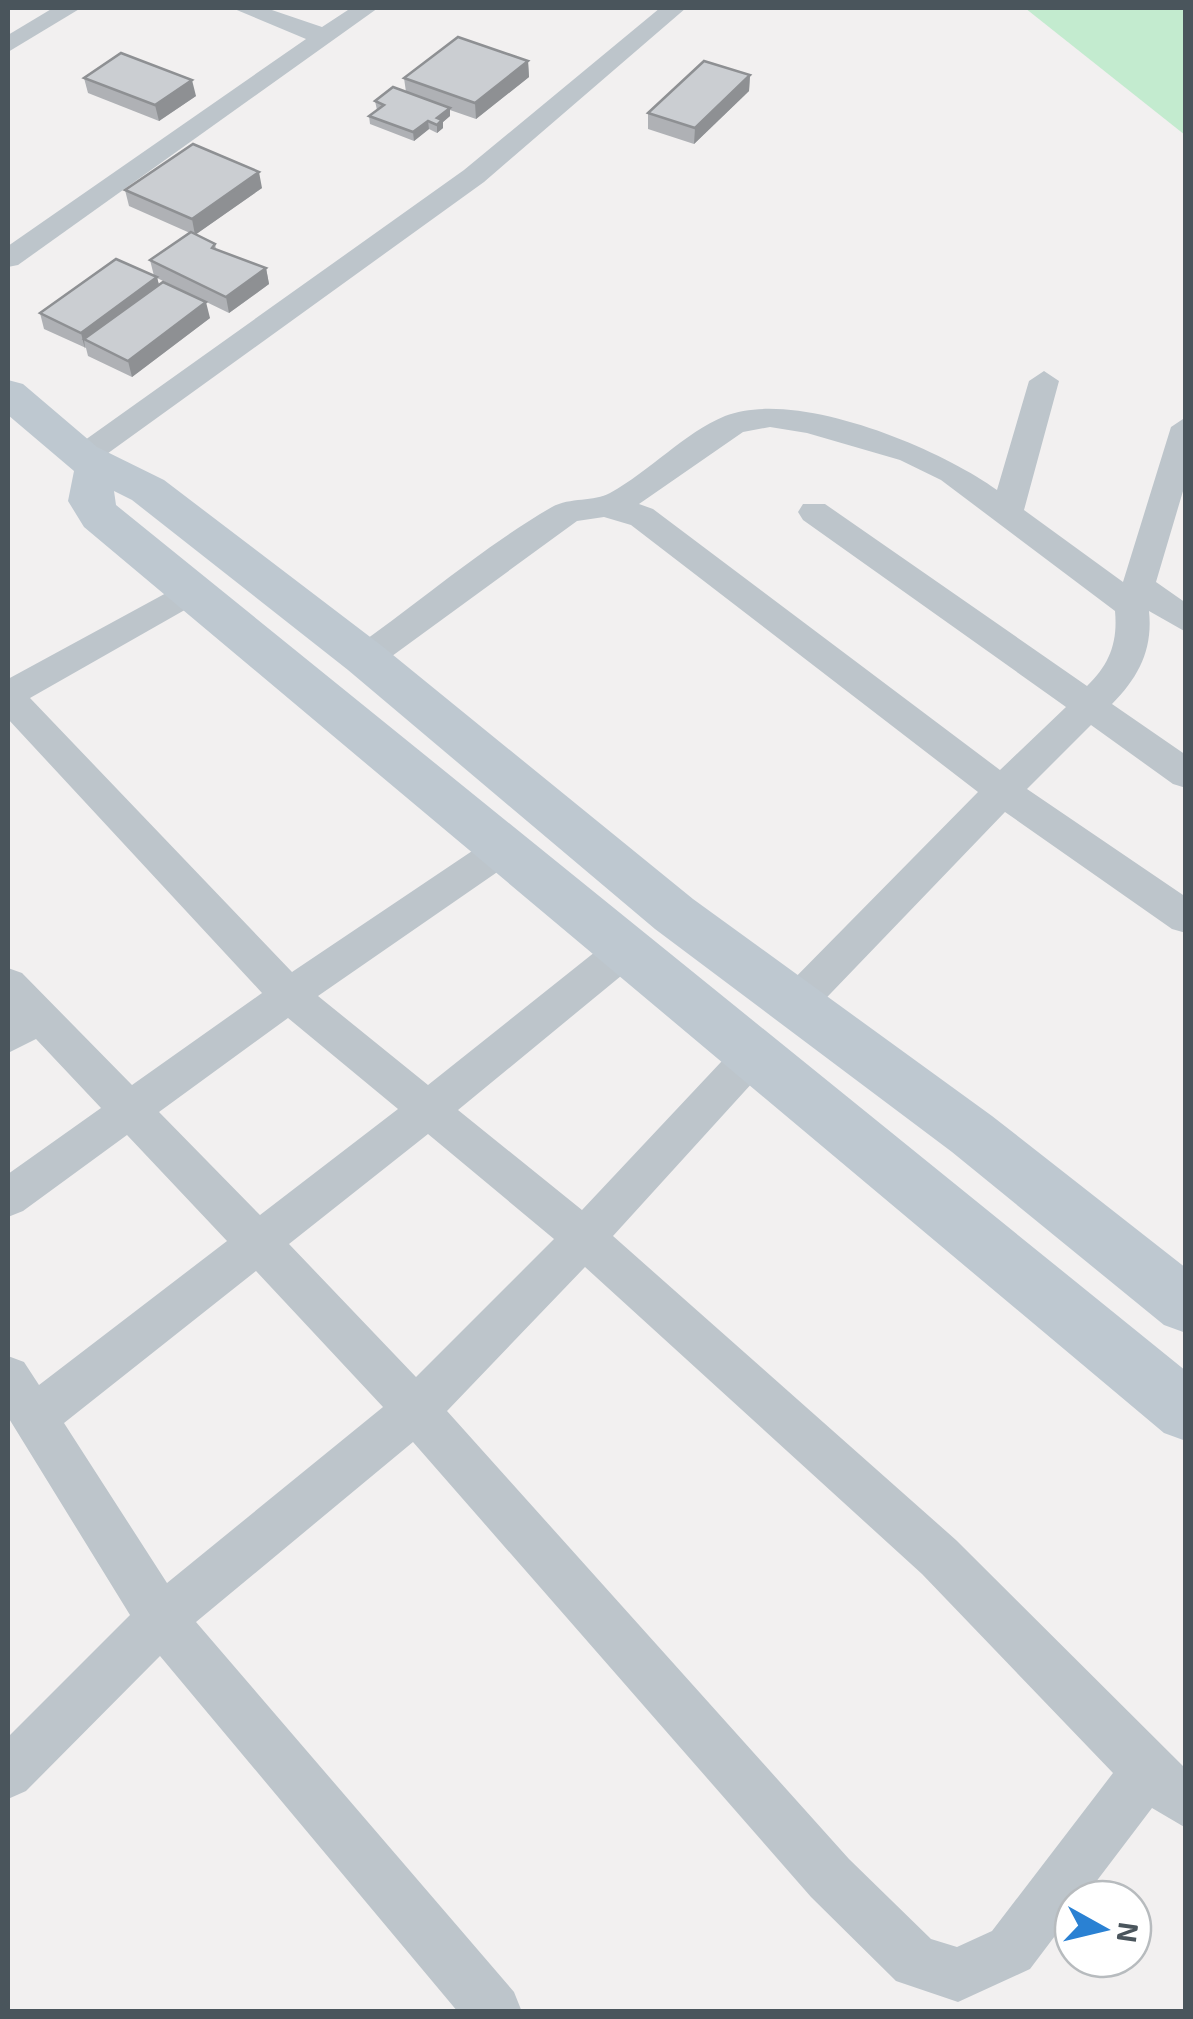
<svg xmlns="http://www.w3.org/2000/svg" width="1193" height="2019" font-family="'Exo 2',sans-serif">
  <rect width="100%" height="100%" fill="#f2f0f0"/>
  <!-- green -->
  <polygon fill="#c3ebcf" points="1025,8 1185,8 1185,135"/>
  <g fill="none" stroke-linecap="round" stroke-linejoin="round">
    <!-- street -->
    <g fill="#bdc5cb" fill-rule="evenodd">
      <polygon points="53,8 81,8 8,52 8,35"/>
      <polygon points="232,8 266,8 322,27 351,8 378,8 18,265 8,267 8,246 306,39"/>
      <polygon points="660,8 686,8 484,182 93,464 71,464 66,457 71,450 464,170"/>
      <path d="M1044,371L1059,381L1024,510L1123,582L1171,427L1186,417V481L1156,582L1186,603V632L1149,611C1153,649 1139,677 1112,704L1186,755V788L1173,784L1091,725L1027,789L1186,897V933L1172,929L1005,812L807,1018L793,1023L779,1018L773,1006L779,994L978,792L631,525L604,517L577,521L377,667L365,670L353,667L348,658L353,649C418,603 483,547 552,507C570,497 594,502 610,493C650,471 684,433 725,416C796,388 939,448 997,490L1029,381ZM770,427L807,433L900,460L941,480L1115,611C1118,643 1109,665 1087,686L825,504H803L798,512L803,520L1066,707L1000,770L653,509L639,504L743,432Z"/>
      <path d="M192,579L204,583L209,591L204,599L30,698L292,972L490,839L503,834L516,839L522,849L516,859L318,996L428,1085L610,940L624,935L638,940L644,951L638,962L458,1110L582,1210L737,1045L751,1040L765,1045L771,1057L765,1069L613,1236L956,1540L1186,1769V1828L1152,1808L1083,1899H1073V1912L1030,1969L958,2002L896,1981L811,1897L413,1442L196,1622L514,1992L522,2012H458L160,1656L26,1791L8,1799V1737L130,1615L8,1417V1356L24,1362L39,1385L227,1241L127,1135L23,1211L8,1217V1174L101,1108L36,1039L8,1053V968L22,973L132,1085L262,993L8,719V679ZM288,1018L398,1109L260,1215L159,1112ZM428,1134L554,1239L416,1377L289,1244ZM585,1267L922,1574L1113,1773L992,1931L957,1947L931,1939L849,1859L447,1411ZM256,1271L383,1407L167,1583L64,1423Z"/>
    </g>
    <!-- secondary -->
    <polygon fill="#bec8d0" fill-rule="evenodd" points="8,380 23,384 97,447 164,480 382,646 693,899 992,1116 1186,1268 1186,1333 1164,1325 952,1152 655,929 348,670 132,500 114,491 116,505 1186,1371 1186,1441 1164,1433 84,527 68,501 74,471 8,415"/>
  </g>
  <!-- wall -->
  <g fill="#afb1b5">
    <polygon points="528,61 529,77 476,119 450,110 450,116 443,122 443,128 437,133 429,129 414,141 370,124 369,116 377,110 375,101 406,92 404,78"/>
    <polygon points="750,75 749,91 694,144 648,129 648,113"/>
    <polygon points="84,78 196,96 159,121 88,93"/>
    <polygon points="262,188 196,234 215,244 216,249 266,268 269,284 229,313 157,278 159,285 210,318 132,377 88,356 86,348 44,329 40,313 154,276 150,260 190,233 129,206 125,190"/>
  </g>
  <!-- shaded-wall -->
  <g fill="#8e9093">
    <polygon points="528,61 529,77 476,119 475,103"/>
    <polygon points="750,75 749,91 694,144 695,128"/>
    <polygon points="192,80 196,96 159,121 155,105"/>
    <polygon points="450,108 450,116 443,122 443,128 437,133 437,118"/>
    <polygon points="428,121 429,129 414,141 413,132"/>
    <polygon points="259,172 262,188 195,235 192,219"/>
    <polygon points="266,268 269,284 229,313 226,297"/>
    <polygon points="157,277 161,293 84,339 85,349 81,333"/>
    <polygon points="206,302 210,318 132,377 128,361"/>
  </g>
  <!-- building -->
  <g fill="#cbced2" stroke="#8e9093" stroke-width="2.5">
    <polygon points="458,37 528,61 475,103 404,78"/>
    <polygon points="121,53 192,80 155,105 84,78"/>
    <polygon points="704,61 750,75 695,128 648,113"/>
    <polygon points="393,87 450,108 437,118 442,120 437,125 428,121 413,132 369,116 384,105 375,101"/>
    <polygon points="193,144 259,172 192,219 125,190"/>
    <polygon points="191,232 215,244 212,248 266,268 226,297 150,260"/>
    <polygon points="116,259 157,277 81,333 40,313"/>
    <polygon points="163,282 206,302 128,361 84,339"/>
  </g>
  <!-- border -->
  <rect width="1193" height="2019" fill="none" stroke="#4a555c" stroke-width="20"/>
  <!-- north arrow -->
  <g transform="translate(1103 1929) rotate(98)"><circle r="48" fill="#ffffff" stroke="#b7bbbe" stroke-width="2.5"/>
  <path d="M0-8L18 38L0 25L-18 38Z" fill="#2a81d3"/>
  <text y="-15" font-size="28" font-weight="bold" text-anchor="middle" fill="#4a555c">N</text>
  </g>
</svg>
